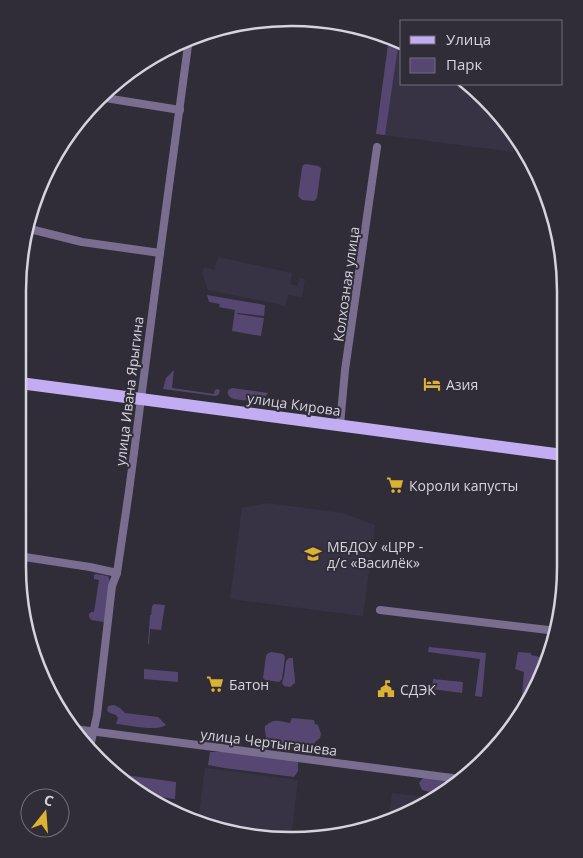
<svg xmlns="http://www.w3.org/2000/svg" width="583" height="858" font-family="'Open Sans',sans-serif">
  <rect width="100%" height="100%" fill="#302d38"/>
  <!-- built -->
  <g fill="#383344">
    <polygon points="389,37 396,38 402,42 402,84 464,84 485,98 514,141 513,152 376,134"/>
    <polygon points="218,257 292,273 290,284 297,286 300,278 305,279 302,297 288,295 285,307 278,304 208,290 202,273 204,267 214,270"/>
    <polygon points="267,503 342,513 375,525 363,616 230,599 242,508"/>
    <polygon points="205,768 298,780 291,839 273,840 198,822"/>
    <polygon points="392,793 435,798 428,804 389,819"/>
  </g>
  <!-- green -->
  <g fill="#554771">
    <polygon points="389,37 399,40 385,135 376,134"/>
    <polygon points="306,164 318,166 321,168 317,198 314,201 302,200 298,196 302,168 303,165"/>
    <polygon points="207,295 265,305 264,316 237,313 237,314 264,318 261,336 232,331 235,310 219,307 220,304 209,302"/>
    <polygon points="174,370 172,388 214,394 215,390 217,389 220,390 219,394 216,396 163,389 166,378"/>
    <path d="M232,388L268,393L264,399C257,400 230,403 228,394C227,393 228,392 228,390Z"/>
    <polygon points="96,574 108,576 110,581 105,620 104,622 91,620 89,617 89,614 91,612 94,612 99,580 94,579 94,575"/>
    <polygon points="154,604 165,605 161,630 150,629 149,644 148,644 150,615 151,615 152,606"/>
    <polygon points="429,647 486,653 482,697 475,696 480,659 428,652"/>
    <polygon points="543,649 550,650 537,688 523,707 521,707 524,672 515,669 518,652 531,653 531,655 540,657"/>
    <polygon points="271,652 283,654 285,657 282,679 279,682 265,680 263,678 266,656 267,654"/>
    <path d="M289,658H293C293,667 295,674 295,683L290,687L284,686L282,683L284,676L286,661Z"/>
    <polygon points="144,669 178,672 178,682 144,679"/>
    <polygon points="433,679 463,682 462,693 432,689"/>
    <path d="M114,705L120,708L125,713L158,717L166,725C155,732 130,725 116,724L118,718L116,715L110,713L107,711L108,706Z"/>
    <path d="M292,718L314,720L315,724L318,725L321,734L320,738L315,742L312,747H298L294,749L268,744L266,742C267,736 264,732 265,726C275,718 279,721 290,723Z"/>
    <polygon points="210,752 227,752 288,760 298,762 298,771 294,777 224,768 208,765"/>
    <polygon points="125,775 176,782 175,799 145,795 124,784"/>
    <polygon points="428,775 460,779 437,797 435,797 434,793 422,790 419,783 422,779"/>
  </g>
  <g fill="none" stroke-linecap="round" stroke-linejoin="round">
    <!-- street -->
    <g stroke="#796e90" stroke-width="8">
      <polyline points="99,97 180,110"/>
      <polyline points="26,228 82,242 160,253"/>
      <polyline points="340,425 345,370 377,147"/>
      <polyline points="18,556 90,567 117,573"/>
      <polyline points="380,610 557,631"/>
      <polyline points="74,729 460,779"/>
      <polyline points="90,747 97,715 112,586 117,573 129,491 160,253 189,38"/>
    </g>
    <!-- primary -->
    <polyline stroke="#c3adf2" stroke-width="12" points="20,383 563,455"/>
  </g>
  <!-- icons -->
  <defs>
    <g id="hotel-bare" transform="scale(1.35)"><path d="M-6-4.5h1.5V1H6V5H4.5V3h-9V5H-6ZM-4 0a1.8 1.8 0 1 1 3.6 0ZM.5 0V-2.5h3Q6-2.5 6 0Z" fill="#dcb233" stroke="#302d38" stroke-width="2.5" paint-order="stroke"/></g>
    <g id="supermarket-bare" transform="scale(1.35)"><path d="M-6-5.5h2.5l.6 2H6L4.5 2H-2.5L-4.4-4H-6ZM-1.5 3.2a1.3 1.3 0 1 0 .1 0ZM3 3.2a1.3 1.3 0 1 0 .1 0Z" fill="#dcb233" stroke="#302d38" stroke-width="2.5" paint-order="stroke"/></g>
    <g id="school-bare" transform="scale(1.35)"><path d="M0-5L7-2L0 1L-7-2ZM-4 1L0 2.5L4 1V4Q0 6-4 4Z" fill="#dcb233" stroke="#302d38" stroke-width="2.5" paint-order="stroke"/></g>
    <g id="civic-bare" transform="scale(1.35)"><path d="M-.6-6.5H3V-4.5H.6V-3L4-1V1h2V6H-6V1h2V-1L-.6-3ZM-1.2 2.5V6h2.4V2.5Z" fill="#dcb233" stroke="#302d38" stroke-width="2.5" paint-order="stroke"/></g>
  </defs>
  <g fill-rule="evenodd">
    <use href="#hotel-bare" x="432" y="384"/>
    <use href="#supermarket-bare" x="395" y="485"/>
    <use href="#school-bare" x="313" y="554"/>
    <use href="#supermarket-bare" x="215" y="684"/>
    <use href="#civic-bare" x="386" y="689"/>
  </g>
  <g text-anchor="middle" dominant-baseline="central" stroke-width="4" stroke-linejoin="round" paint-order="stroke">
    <!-- street labels -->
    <g font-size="14" fill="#d5d3db" stroke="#302d38">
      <text transform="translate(346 284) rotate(-82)">Колхозная улица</text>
      <text transform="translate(129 391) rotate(-83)">улица Ивана Ярыгина</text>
      <text transform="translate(294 404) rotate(8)">улица Кирова</text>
      <text transform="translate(269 742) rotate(7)">улица Чертыгашева</text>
    </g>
    <!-- poi labels -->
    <g font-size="14" fill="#d5d3db" stroke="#302d38" text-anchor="start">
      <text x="446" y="384">Азия</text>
      <text x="409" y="485">Короли капусты</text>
      <text x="327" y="546">МБДОУ «ЦРР -<tspan x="327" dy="16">д/с «Василёк»</tspan></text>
      <text x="229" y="684">Батон</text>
      <text x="400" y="689">СДЭК</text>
    </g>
  </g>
  <!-- crop -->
  <path d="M0 0H583V858H0ZM291 26H292A265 265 0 0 1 557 291V567A265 265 0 0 1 292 832H291A265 265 0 0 1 26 567V291A265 265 0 0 1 291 26Z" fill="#302d38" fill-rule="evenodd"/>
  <path fill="none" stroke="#d5d3db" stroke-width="2.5" d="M291 26H292A265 265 0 0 1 557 291V567A265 265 0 0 1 292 832H291A265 265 0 0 1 26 567V291A265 265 0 0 1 291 26Z"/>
  <!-- legend -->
  <rect x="400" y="20" width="162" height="65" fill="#302d38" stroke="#726f79"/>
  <rect x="410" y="36" width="25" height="8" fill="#c3adf2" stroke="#726f79"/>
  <text x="446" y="45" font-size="15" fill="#d5d3db">Улица</text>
  <rect x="410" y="58" width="25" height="15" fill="#554771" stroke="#726f79"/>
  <text x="446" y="70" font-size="15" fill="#d5d3db">Парк</text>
  <!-- north arrow -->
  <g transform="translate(45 813) rotate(17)"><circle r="24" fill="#302d38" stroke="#726f79"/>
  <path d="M0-4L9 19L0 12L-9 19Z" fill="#dcb233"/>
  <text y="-8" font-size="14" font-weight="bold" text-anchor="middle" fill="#d5d3db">С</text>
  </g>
</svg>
